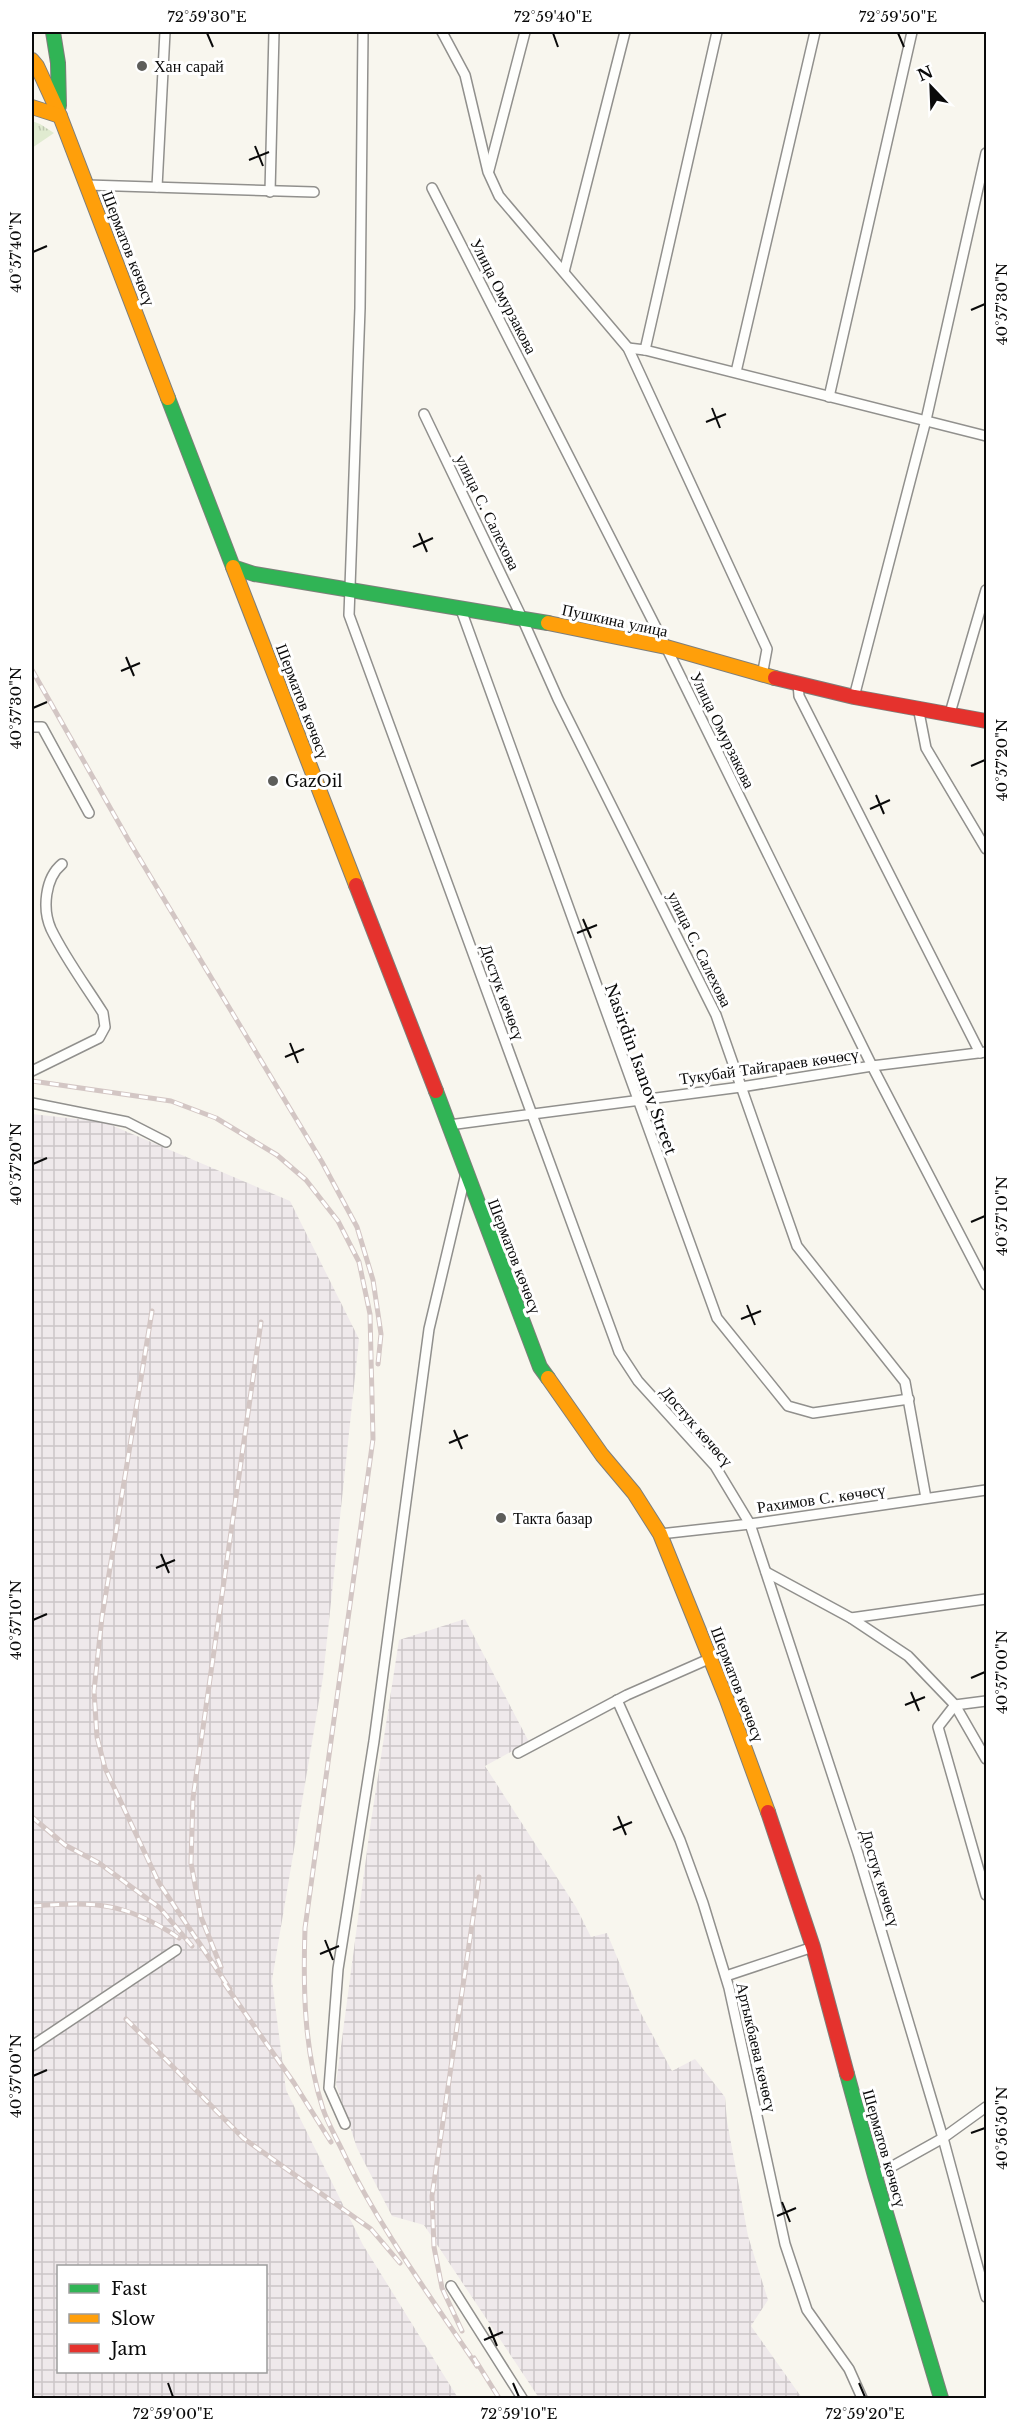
<svg xmlns="http://www.w3.org/2000/svg" width="1018" height="2430" font-family="'Libre Baskerville',serif">
  <defs>
    <pattern id="industrial-grid" width="8" height="8" patternUnits="userSpaceOnUse" patternTransform="scale(1.5)"><rect width="8" height="8" fill="#efe9eb"/><path d="M0 4h8M4 0v8" fill="none" stroke="#ccc6c8"/></pattern>
    <pattern id="grass-tufts" width="24" height="20" patternUnits="userSpaceOnUse" patternTransform="scale(1.5)"><rect width="24" height="20" fill="#e0ebd0"/><path d="M3 7l-1-3M5 7V3M7 7l1-3M15 17l-1-3M17 17v-4M19 17l1-3" fill="none" stroke="#bfc8b1"/></pattern>
  </defs>
  <rect width="100%" height="100%" fill="#f8f6ee"/>
  <!-- industrial -->
  <g fill="url(#industrial-grid)" fill-rule="evenodd">
    <path d="M32,1114L104,1122L290,1201L359,1339L323,1677L272,1980L286,2090L363,2245L458,2398H32ZM58,2266H266V2372H58Z"/>
    <polygon points="465,1619 529,1742 485,1766 576,1907 591,1937 607,1933 638,2008 672,2071 695,2059 725,2097 727,2121 748,2236 768,2300 751,2326 802,2398 539,2398 424,2225 392,2216 357,2148 336,2084 370,1828 399,1640"/>
  </g>
  <!-- grass -->
  <polygon fill="url(#grass-tufts)" points="32,121 40,124 54,133 32,148"/>
  <g fill="none" stroke-linecap="round" stroke-linejoin="round">
    <!-- street casing -->
    <g stroke="#91908d" stroke-width="12">
      <g id="street">
        <polyline points="363,32 360,308 349,615 619,1352 638,1381 715,1466 750,1524 858,1853 943,2138 986,2297"/>
        <polyline points="442,32 465,75 488,172 499,196 628,348 767,649 762,676"/>
        <polyline points="489,170 525,32"/>
        <polyline points="87,185 314,192"/>
        <polyline points="157,187 165,32"/>
        <polyline points="432,188 666,647 872,1066 986,1285"/>
        <polyline points="270,192 274,32"/>
        <polyline points="564,272 625,32"/>
        <polyline points="628,348 645,350 986,436"/>
        <polyline points="645,350 717,32"/>
        <polyline points="736,372 815,32"/>
        <polyline points="829,397 912,32"/>
        <polyline points="424,414 522,618 558,699 716,1015 797,1246 905,1382 926,1498"/>
        <polyline points="460,607 717,1318 788,1406 813,1413 909,1399"/>
        <polyline points="798,683 799,696 980,1053"/>
        <polyline points="854,697 926,420 986,153"/>
        <polyline points="918,707 926,748 986,849"/>
        <polyline points="950,713 986,590"/>
        <polyline points="32,727 42,727 89,813"/>
        <path d="M32,1071L99,1038L105,1027L103,1013C86,986 65,958 51,929C42,909 45,878 62,864"/>
        <polyline points="32,1103 127,1122 166,1142"/>
        <polyline points="449,1125 741,1087 872,1066 986,1052"/>
        <polyline points="660,1534 750,1524 986,1490"/>
        <polyline points="766,1572 851,1618 908,1656 955,1705 986,1759"/>
        <polyline points="851,1618 986,1599"/>
        <polyline points="617,1700 680,1840 703,1903 729,1988 785,2244 807,2310 849,2369 862,2398"/>
        <polyline points="986,1701 955,1705 938,1727 986,1895"/>
        <polyline points="518,1753 627,1695 711,1658"/>
        <polyline points="726,1976 813,1947"/>
        <polyline points="32,2046 176,1950"/>
        <polyline points="345,2124 329,2088 338,1969 374,1741 429,1329 466,1173"/>
        <polyline points="875,2176 943,2138 986,2107"/>
        <polyline points="451,2286 522,2398"/>
      </g>
    </g>
    <!-- fast casing -->
    <g stroke="#7e7e7a" stroke-width="16">
      <g id="fast">
        <polyline points="53,32 58,63 59,106"/>
        <polyline points="168,398 233,567 254,574 548,623"/>
        <polyline points="436,1091 540,1367 548,1378"/>
        <polyline points="847,2074 875,2176 941,2398"/>
      </g>
    </g>
    <!-- slow casing -->
    <g stroke="#7e7e7a" stroke-width="16">
      <g id="slow">
        <polyline points="32,60 37,66 60,116 168,398"/>
        <polyline points="32,107 60,116"/>
        <polyline points="233,567 356,885"/>
        <polyline points="548,623 666,647 775,678"/>
        <polyline points="548,1378 602,1455 634,1493 660,1534 727,1700 768,1812"/>
      </g>
    </g>
    <!-- jam casing -->
    <g stroke="#7e7e7a" stroke-width="16">
      <g id="jam">
        <polyline points="775,678 854,697 986,721"/>
        <polyline points="356,885 436,1091"/>
        <polyline points="768,1812 813,1947 847,2074"/>
      </g>
    </g>
    <!-- street -->
    <use href="#street" stroke="#fefefc" stroke-width="9"/>
    <!-- fast -->
    <use href="#fast" stroke="#30b455" stroke-width="14"/>
    <!-- slow -->
    <use href="#slow" stroke="#ff9f0a" stroke-width="14"/>
    <!-- jam -->
    <use href="#jam" stroke="#e5322d" stroke-width="14"/>
    <!-- rail casing -->
    <g stroke="#d3c6c4" stroke-width="5">
      <g id="rail">
        <polyline points="32,670 129,841 322,1162 357,1227 373,1280 381,1334 378,1364"/>
        <path d="M32,1081L171,1101L216,1118L277,1155L306,1180L338,1221L359,1262L370,1314L373,1439L305,1928C303,1990 304,2050 323,2109C328,2124 337,2139 344,2154C380,2229 431,2297 477,2366"/>
        <polyline points="152,1311 102,1617 94,1691 97,1737 105,1768 159,1883 230,1989"/>
        <polyline points="32,1817 65,1845 99,1863 160,1908 192,1946"/>
        <path d="M32,1906C95,1902 124,1901 179,1938"/>
        <polyline points="221,1967 201,1917 191,1863 193,1798 261,1322"/>
        <polyline points="224,1983 294,2083 331,2142"/>
        <polyline points="126,2019 243,2138 371,2229 400,2263"/>
        <polyline points="462,2331 442,2288 434,2247 432,2196 479,1877"/>
        <polyline points="474,2358 499,2398"/>
      </g>
    </g>
    <!-- rail -->
    <use href="#rail" stroke="#fff" stroke-width="3" stroke-dasharray="9" stroke-linecap="butt"/>
  </g>
  <!-- ticks -->
  <path fill="none" stroke="#0a0a0a" stroke-width="2" d="M207,33L213,47M553,33L558,47M898,33L904,47M255,146L263,166M249,160L269,152M33,252L47,246M971,310L985,304M712,408L720,428M706,422L726,414M419,533L427,552M413,547L433,538M126,657L134,676M121,671L140,663M33,708L47,702M971,766L985,760M876,795L884,814M870,809L890,800M583,919L591,938M577,933L597,925M290,1043L298,1063M285,1057L304,1049M33,1164L47,1158M971,1222L985,1216M747,1305L755,1325M741,1319L761,1311M454,1430L462,1449M449,1443L468,1435M161,1554L169,1573M156,1568L175,1560M33,1620L47,1614M971,1678L985,1672M911,1692L919,1711M905,1705L925,1697M618,1816L626,1835M613,1830L632,1822M325,1940L333,1960M320,1954L339,1946M33,2076L47,2070M971,2133L985,2128M782,2202L790,2222M777,2216L796,2208M489,2327L497,2346M484,2340L503,2332M168,2383L173,2397M513,2383L519,2397M859,2383L865,2397"/>
  <!-- markers -->
  <g fill="#5d5d5a" stroke="#fff" stroke-width="2">
    <circle cx="142" cy="66" r="6"/>
    <circle cx="273" cy="781" r="6"/>
    <circle cx="501" cy="1518" r="6"/>
  </g>
  <g text-anchor="middle" dominant-baseline="central" stroke-width="6" stroke-linejoin="round" paint-order="stroke">
    <!-- poi labels -->
    <g font-size="16" fill="#0a0a0a" stroke="#fff" text-anchor="start">
      <text x="154" y="66">Хан сарай</text>
      <text x="285" y="781">GazOil</text>
      <text x="513" y="1518">Такта базар</text>
    </g>
    <!-- street labels -->
    <g font-size="16" fill="#0a0a0a" stroke="#fff">
      <text transform="translate(129 248) rotate(69)">Шерматов көчөсү</text>
      <text transform="translate(504 296) rotate(63)">Улица Омурзакова</text>
      <text transform="translate(488 512) rotate(64)">улица С. Салехова</text>
      <text transform="translate(615 620) rotate(12)">Пушкина улица</text>
      <text transform="translate(303 701) rotate(69)">Шерматов көчөсү</text>
      <text transform="translate(723 730) rotate(64)">Улица Омурзакова</text>
      <text transform="translate(700 949) rotate(64)">улица С. Салехова</text>
      <text transform="translate(503 992) rotate(70)">Достук көчөсү</text>
      <text transform="translate(769 1066) rotate(-8)">Тукубай Тайгараев көчөсү</text>
      <text transform="translate(641 1069) rotate(70)">Nasirdin Isanov Street</text>
      <text transform="translate(515 1256) rotate(69)">Шерматов көчөсү</text>
      <text transform="translate(697 1426) rotate(49)">Достук көчөсү</text>
      <text transform="translate(821 1498) rotate(-8)">Рахимов С. көчөсү</text>
      <text transform="translate(738 1684) rotate(69)">Шерматов көчөсү</text>
      <text transform="translate(881 1878) rotate(73)">Достук көчөсү</text>
      <text transform="translate(757 2047) rotate(77)">Артыкбаева көчөсү</text>
      <text transform="translate(885 2148) rotate(74)">Шерматов көчөсү</text>
    </g>
  </g>
  <!-- border -->
  <rect width="1018" height="2430" fill="none" stroke="#ffffff" stroke-width="66"/>
  <!-- legend -->
  <rect x="57" y="2265" width="210" height="108" fill="#ffffff" stroke="#9d9d9d" stroke-width="1.5"/>
  <rect x="69" y="2284" width="30" height="9" fill="#30b455" stroke="#9d9d9d" stroke-width="1.5"/>
  <text x="111" y="2295" font-size="18" fill="#0a0a0a">Fast</text>
  <rect x="69" y="2314" width="30" height="9" fill="#ff9f0a" stroke="#9d9d9d" stroke-width="1.5"/>
  <text x="111" y="2325" font-size="18" fill="#0a0a0a">Slow</text>
  <rect x="69" y="2344" width="30" height="9" fill="#e5322d" stroke="#9d9d9d" stroke-width="1.5"/>
  <text x="111" y="2355" font-size="18" fill="#0a0a0a">Jam</text>
  <!-- north arrow -->
  <g transform="translate(931 87) rotate(337)" stroke="#ffffff" stroke-width="4.5" paint-order="stroke">
  <path d="M0-4.5L10 22L0 15L-10 22Z" fill="#0a0a0a"/>
  <text y="-9" font-size="16" font-weight="bold" text-anchor="middle" fill="#0a0a0a">N</text>
  </g>
  <rect x="33" y="33" width="952" height="2364" fill="none" stroke="#0a0a0a" stroke-width="2"/>
  <g font-size="15" text-anchor="middle" fill="#0a0a0a">
    <text x="207" y="22">72°59'30"E</text>
    <text x="553" y="22">72°59'40"E</text>
    <text x="898" y="22">72°59'50"E</text>
    <text transform="translate(16 252) rotate(-90)" y="5">40°57'40"N</text>
    <text transform="translate(1002 304) rotate(-90)" y="5">40°57'30"N</text>
    <text transform="translate(16 708) rotate(-90)" y="5">40°57'30"N</text>
    <text transform="translate(1002 760) rotate(-90)" y="5">40°57'20"N</text>
    <text transform="translate(16 1164) rotate(-90)" y="5">40°57'20"N</text>
    <text transform="translate(1002 1216) rotate(-90)" y="5">40°57'10"N</text>
    <text transform="translate(16 1620) rotate(-90)" y="5">40°57'10"N</text>
    <text transform="translate(1002 1672) rotate(-90)" y="5">40°57'00"N</text>
    <text transform="translate(16 2076) rotate(-90)" y="5">40°57'00"N</text>
    <text transform="translate(1002 2128) rotate(-90)" y="5">40°56'50"N</text>
    <text x="173" y="2419">72°59'00"E</text>
    <text x="519" y="2419">72°59'10"E</text>
    <text x="865" y="2419">72°59'20"E</text>
  </g>
</svg>
